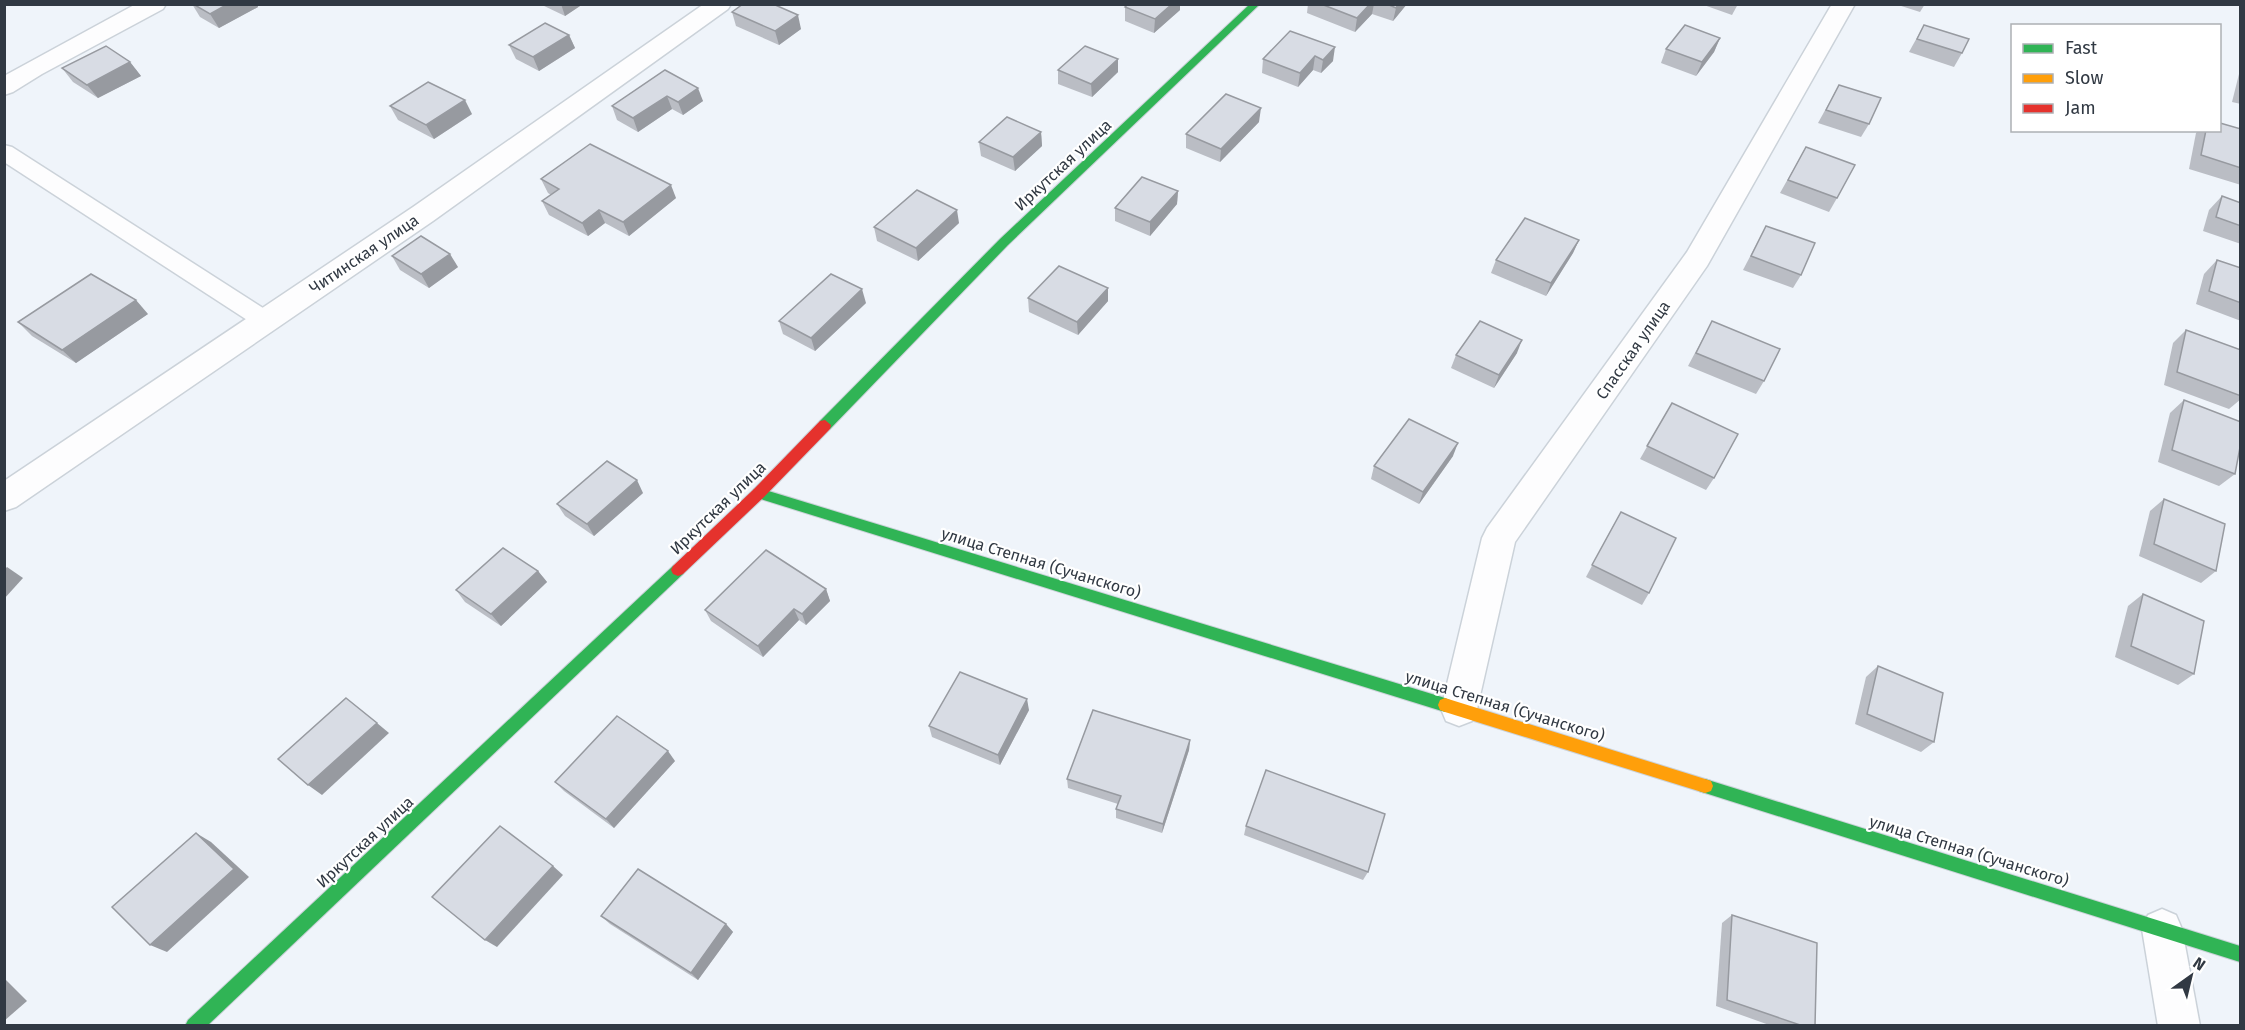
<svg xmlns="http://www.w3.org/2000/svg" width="2245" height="1030" font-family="'Fira Sans',sans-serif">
  <rect width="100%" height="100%" fill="#eff4fa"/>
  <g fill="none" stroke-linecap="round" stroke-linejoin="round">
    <!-- lane casing -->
    <g stroke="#cbd2d9" stroke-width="3">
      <polygon id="lane" points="4,145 12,147 274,315 278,321 274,327 266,330 258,327 4,162"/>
    </g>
    <!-- street casing -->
    <g stroke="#cbd2d9" stroke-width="3">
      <g id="street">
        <polygon points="136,4 166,4 163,9 42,74 13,92 4,95 4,76"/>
        <polygon points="704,4 731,4 728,9 433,221 16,507 4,511 4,481 413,207"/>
        <polygon points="1832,4 1855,4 1707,266 1515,542 1477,709 1472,721 1459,726 1446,721 1441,709 1482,538 1487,528 1687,252"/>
        <polygon points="2162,909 2176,915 2182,929 2200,1026 2158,1026 2142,929 2148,915"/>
      </g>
    </g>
    <!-- fast casing -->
    <g stroke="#cbd2d9" stroke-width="2">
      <g id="fast">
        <polygon points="1250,4 1260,4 1008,245 830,429 820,429 819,425 820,421 1000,239"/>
        <polygon points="759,488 1445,698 1450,700 1452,705 1450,710 1445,712 754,497 752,493 754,489"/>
        <polygon points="678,564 683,566 685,570 683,574 207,1026 185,1026 188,1020 673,566"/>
        <polygon points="1705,779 2240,946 2240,962 1705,793 1699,791 1697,786 1699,781"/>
      </g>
    </g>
    <!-- slow casing -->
    <g stroke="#cbd2d9" stroke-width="2">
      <polygon id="slow" points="1445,698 1705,779 1711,781 1713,786 1711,791 1705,793 1445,712 1440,710 1438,705 1440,700"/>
    </g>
    <!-- jam casing -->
    <g stroke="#cbd2d9" stroke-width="2">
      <polygon id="jam" points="825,420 831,425 830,429 764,497 683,574 678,576 673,574 671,570 673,566 754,489 820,421"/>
    </g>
    <!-- lane -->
    <use href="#lane" fill="#fdfdfe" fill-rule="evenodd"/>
    <!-- street -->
    <use href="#street" fill="#fdfdfe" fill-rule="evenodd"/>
    <!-- fast -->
    <use href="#fast" fill="#30b455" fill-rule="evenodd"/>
    <!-- slow -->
    <use href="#slow" fill="#ff9f0a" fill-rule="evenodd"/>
    <!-- jam -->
    <use href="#jam" fill="#e5322d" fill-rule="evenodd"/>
  </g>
  <!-- wall -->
  <g fill="#babdc4">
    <polygon points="192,4 257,4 258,7 219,28 200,17"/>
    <polygon points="540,4 583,4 565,16"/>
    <polygon points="1308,4 1407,4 1393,21 1372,14 1355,32 1307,13"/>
    <polygon points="1701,4 1738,4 1732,15"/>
    <polygon points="1895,4 1925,4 1920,12"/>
    <polygon points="1125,7 1180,10 1154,33 1125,21"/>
    <polygon points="732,12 801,29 779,45 736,26"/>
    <polygon points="1924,25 1962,53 1954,67 1909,52"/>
    <polygon points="1290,31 1333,61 1321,73 1313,70 1298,87 1262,73 1263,59"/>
    <polygon points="569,35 575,48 539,71 516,59 509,45"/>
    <polygon points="1720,38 1714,52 1696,76 1661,63 1666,49"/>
    <polygon points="130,62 141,76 98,98 73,82 62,68"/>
    <polygon points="665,70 703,101 683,115 672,109 638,132 617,120 612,106"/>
    <polygon points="1058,70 1118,72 1092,97 1058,84"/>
    <polygon points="2241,73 2241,104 2232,102 2239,74"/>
    <polygon points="1839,85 1869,124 1861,137 1818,123"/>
    <polygon points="390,106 472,114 434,139 398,120"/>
    <polygon points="1259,122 1220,162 1186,148 1186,134"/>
    <polygon points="2241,129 2241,185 2189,169 2196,133 2199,130"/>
    <polygon points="1041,132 1042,146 1015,171 981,156 979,142"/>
    <polygon points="1806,147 1837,198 1829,212 1780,193"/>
    <polygon points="541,179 676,198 629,236 605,223 588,236 549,215 542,201 551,195 548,193"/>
    <polygon points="1178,191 1177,204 1150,236 1115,221 1115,208"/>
    <polygon points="2222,196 2241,203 2241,244 2203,231 2209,210"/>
    <polygon points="959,223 918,261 877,241 874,227"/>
    <polygon points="1766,226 1801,275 1793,288 1743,270"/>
    <polygon points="1579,240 1573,253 1546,296 1491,273 1496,260"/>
    <polygon points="392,256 458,267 429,288 400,270"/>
    <polygon points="2217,260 2241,268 2241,321 2196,304 2204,274"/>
    <polygon points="1028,298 1108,301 1078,335 1029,312"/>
    <polygon points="866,303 815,351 783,334 779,321"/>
    <polygon points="148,314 76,363 32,336 18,322"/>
    <polygon points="1712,321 1764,381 1756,394 1688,366"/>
    <polygon points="2186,330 2241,350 2241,399 2229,409 2164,385 2173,343"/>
    <polygon points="1517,353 1494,388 1451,368 1456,355"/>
    <polygon points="2184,400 2235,474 2219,486 2158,462 2170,413"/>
    <polygon points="1672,403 1714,478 1706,490 1640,459"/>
    <polygon points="1453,456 1419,504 1371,479 1374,466"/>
    <polygon points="643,493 594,536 565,516 557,504"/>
    <polygon points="2164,499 2216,571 2201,583 2139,556 2150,511"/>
    <polygon points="1614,524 1649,593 1642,605 1586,577"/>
    <polygon points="538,571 547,582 501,626 465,602 456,590"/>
    <polygon points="826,589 830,601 806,625 799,620 763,657 711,621 705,610"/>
    <polygon points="2143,594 2194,674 2178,685 2115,657 2128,606"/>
    <polygon points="1878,666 1934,742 1921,752 1855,724 1866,677"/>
    <polygon points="1029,710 1000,765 932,737 929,726"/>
    <polygon points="1190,740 1189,750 1162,833 1116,818 1116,809 1118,804 1068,788 1067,779"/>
    <polygon points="675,761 614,828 564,791 555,782"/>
    <polygon points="1246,826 1368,872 1363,880 1244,835"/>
    <polygon points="1732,915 1815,1026 1772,1026 1716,1006 1722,923"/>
    <polygon points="601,916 726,924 733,932 698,980 610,924"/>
  </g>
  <!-- shaded-wall -->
  <g fill="#979aa0">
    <polygon points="228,4 257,4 258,7 219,28 210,14"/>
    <polygon points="561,4 583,4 565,16"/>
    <polygon points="1172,4 1180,4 1180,10 1154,33 1155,19"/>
    <polygon points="1370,4 1374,4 1372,14 1355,32 1357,18"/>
    <polygon points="1398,4 1407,4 1393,21 1396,8"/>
    <polygon points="798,15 801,29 779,45 775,31"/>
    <polygon points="569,35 575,48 539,71 533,57"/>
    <polygon points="1720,38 1714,52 1696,76 1702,62"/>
    <polygon points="1335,47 1333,61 1321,73 1323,60"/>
    <polygon points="1315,56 1313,70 1298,87 1300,73"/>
    <polygon points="1118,59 1118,72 1092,97 1091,84"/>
    <polygon points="130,62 141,76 98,98 87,85"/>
    <polygon points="698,88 703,101 683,115 678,102"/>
    <polygon points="667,96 672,109 638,132 633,118"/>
    <polygon points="465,100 472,114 434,139 426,125"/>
    <polygon points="1261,108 1259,122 1220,162 1221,149"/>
    <polygon points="1041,132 1042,146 1015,171 1013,157"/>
    <polygon points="671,185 676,198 629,236 623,222"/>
    <polygon points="1178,191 1177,204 1150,236 1150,222"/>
    <polygon points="599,210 605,223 588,236 582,223"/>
    <polygon points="957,210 959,223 918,261 916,248"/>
    <polygon points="1579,240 1573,253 1546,296 1551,283"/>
    <polygon points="450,254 458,267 429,288 421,274"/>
    <polygon points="1108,288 1108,301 1078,335 1077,322"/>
    <polygon points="862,289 866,303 815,351 811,338"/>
    <polygon points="136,300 148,314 76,363 62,350"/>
    <polygon points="1522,340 1517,353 1494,388 1499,375"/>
    <polygon points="1458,443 1453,456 1419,504 1423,492"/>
    <polygon points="637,480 643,493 594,536 587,524"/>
    <polygon points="7,567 23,578 4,599 4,570"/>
    <polygon points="538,571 547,582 501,626 491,614"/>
    <polygon points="826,589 830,601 806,625 802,614"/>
    <polygon points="794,609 799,620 763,657 758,646"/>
    <polygon points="1027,699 1029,710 1000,765 998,755"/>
    <polygon points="377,723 389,733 322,795 308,785"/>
    <polygon points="1190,740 1189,750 1162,833 1163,824"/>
    <polygon points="668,751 675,761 614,828 606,819"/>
    <polygon points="196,833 211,842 249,877 167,952 150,945"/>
    <polygon points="553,866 563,875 497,947 485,940"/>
    <polygon points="726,924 733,932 698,980 691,973"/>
    <polygon points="4,978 27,1001 4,1021"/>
  </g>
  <!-- building -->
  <g fill="#d8dce4" stroke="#979aa0" stroke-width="1.5">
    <polygon points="193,4 228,4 210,14"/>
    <polygon points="743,4 773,4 798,15 775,31 732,12"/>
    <polygon points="1128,4 1172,4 1155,19 1125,7"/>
    <polygon points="1321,4 1370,4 1357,18"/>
    <polygon points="1387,4 1398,4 1396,8"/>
    <polygon points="545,23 569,35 533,57 509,45"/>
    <polygon points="1685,25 1720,38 1702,62 1666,49"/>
    <polygon points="1924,25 1969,39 1962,53 1917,39"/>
    <polygon points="1290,31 1335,47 1323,60 1315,56 1300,73 1263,59"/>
    <polygon points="106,46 130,62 87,85 62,68"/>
    <polygon points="1085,46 1118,59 1091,84 1058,70"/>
    <polygon points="665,70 698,88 678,102 667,96 633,118 612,106"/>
    <polygon points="428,82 465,100 426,125 390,106"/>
    <polygon points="1839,85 1881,98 1869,124 1826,110"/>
    <polygon points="1226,94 1261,108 1221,149 1186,134"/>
    <polygon points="1007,117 1041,132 1013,157 979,142"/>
    <polygon points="2220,123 2241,129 2241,168 2201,155 2206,130 2220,130"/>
    <polygon points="590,144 671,185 623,222 599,210 582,223 542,201 559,189 541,179"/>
    <polygon points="1806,147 1855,165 1837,198 1788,180"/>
    <polygon points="1142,177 1178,191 1150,222 1115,208"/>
    <polygon points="917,190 957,210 916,248 874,227"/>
    <polygon points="2222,196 2241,203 2241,226 2216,217"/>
    <polygon points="1525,218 1579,240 1551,283 1496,260"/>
    <polygon points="1766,226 1815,243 1801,275 1751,256"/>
    <polygon points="421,236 450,254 421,274 392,256"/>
    <polygon points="2217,260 2241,268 2241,303 2209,291"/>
    <polygon points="1059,266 1108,288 1077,322 1028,298"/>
    <polygon points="91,274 136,300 62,350 18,322"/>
    <polygon points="831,274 862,289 811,338 779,321"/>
    <polygon points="1480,321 1522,340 1499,375 1456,355"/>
    <polygon points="1712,321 1780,349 1764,381 1696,353"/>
    <polygon points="2186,330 2241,350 2241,396 2177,372"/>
    <polygon points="2184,400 2241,422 2241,442 2235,474 2172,450"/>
    <polygon points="1672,403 1738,434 1714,478 1647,446"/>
    <polygon points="1409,419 1458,443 1423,492 1374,466"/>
    <polygon points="607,461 637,480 587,524 557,504"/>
    <polygon points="2164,499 2225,524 2216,571 2154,544"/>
    <polygon points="1621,512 1676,538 1649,593 1592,565"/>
    <polygon points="503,548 538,571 491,614 456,590"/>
    <polygon points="766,550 826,589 802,614 794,609 758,646 705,610"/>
    <polygon points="2143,594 2204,621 2194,674 2131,646"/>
    <polygon points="1878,666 1943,693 1934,742 1867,714"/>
    <polygon points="960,672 1027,699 998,755 929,726"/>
    <polygon points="346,698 377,723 308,785 278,759"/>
    <polygon points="1093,710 1190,740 1163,824 1116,809 1121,796 1067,779"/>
    <polygon points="617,716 668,751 606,819 555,782"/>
    <polygon points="1266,770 1385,814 1368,872 1246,826"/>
    <polygon points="500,826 553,866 485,940 432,897"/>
    <polygon points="196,833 234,869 150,945 112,907"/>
    <polygon points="638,869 726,924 691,973 601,916"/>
    <polygon points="1732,915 1817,943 1815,1026 1803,1026 1727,1000"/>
  </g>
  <g text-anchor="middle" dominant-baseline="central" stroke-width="4.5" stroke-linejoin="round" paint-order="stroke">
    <!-- street labels -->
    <g font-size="16" fill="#313943" stroke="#fff">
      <text transform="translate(1063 165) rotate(-43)">Иркутская улица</text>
      <text transform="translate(364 254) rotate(-34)">Читинская улица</text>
      <text transform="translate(1633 350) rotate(-55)">Спасская улица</text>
      <text transform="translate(718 508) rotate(-44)">Иркутская улица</text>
      <text transform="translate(1041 563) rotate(17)">улица Степная (Сучанского)</text>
      <text transform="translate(1505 706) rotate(17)">улица Степная (Сучанского)</text>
      <text transform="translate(365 842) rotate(-43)">Иркутская улица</text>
      <text transform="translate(1969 851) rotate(17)">улица Степная (Сучанского)</text>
    </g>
  </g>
  <!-- border -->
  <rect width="2245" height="1030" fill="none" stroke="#313943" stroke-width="12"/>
  <!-- legend -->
  <rect x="2011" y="24" width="210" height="108" fill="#ffffff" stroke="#adb0b4" stroke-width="1.5"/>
  <rect x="2023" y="44" width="30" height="9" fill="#30b455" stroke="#adb0b4" stroke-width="1.5"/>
  <text x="2065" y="54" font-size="18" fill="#313943">Fast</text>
  <rect x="2023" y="74" width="30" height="9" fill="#ff9f0a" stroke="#adb0b4" stroke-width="1.5"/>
  <text x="2065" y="84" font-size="18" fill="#313943">Slow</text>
  <rect x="2023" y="104" width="30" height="9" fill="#e5322d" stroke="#adb0b4" stroke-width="1.5"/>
  <text x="2065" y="114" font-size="18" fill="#313943">Jam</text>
  <!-- north arrow -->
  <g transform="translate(2191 976) rotate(34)" stroke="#ffffff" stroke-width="4.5" paint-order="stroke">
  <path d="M0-4.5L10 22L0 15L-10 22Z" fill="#313943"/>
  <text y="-9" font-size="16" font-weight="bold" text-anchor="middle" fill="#313943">N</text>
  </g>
</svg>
